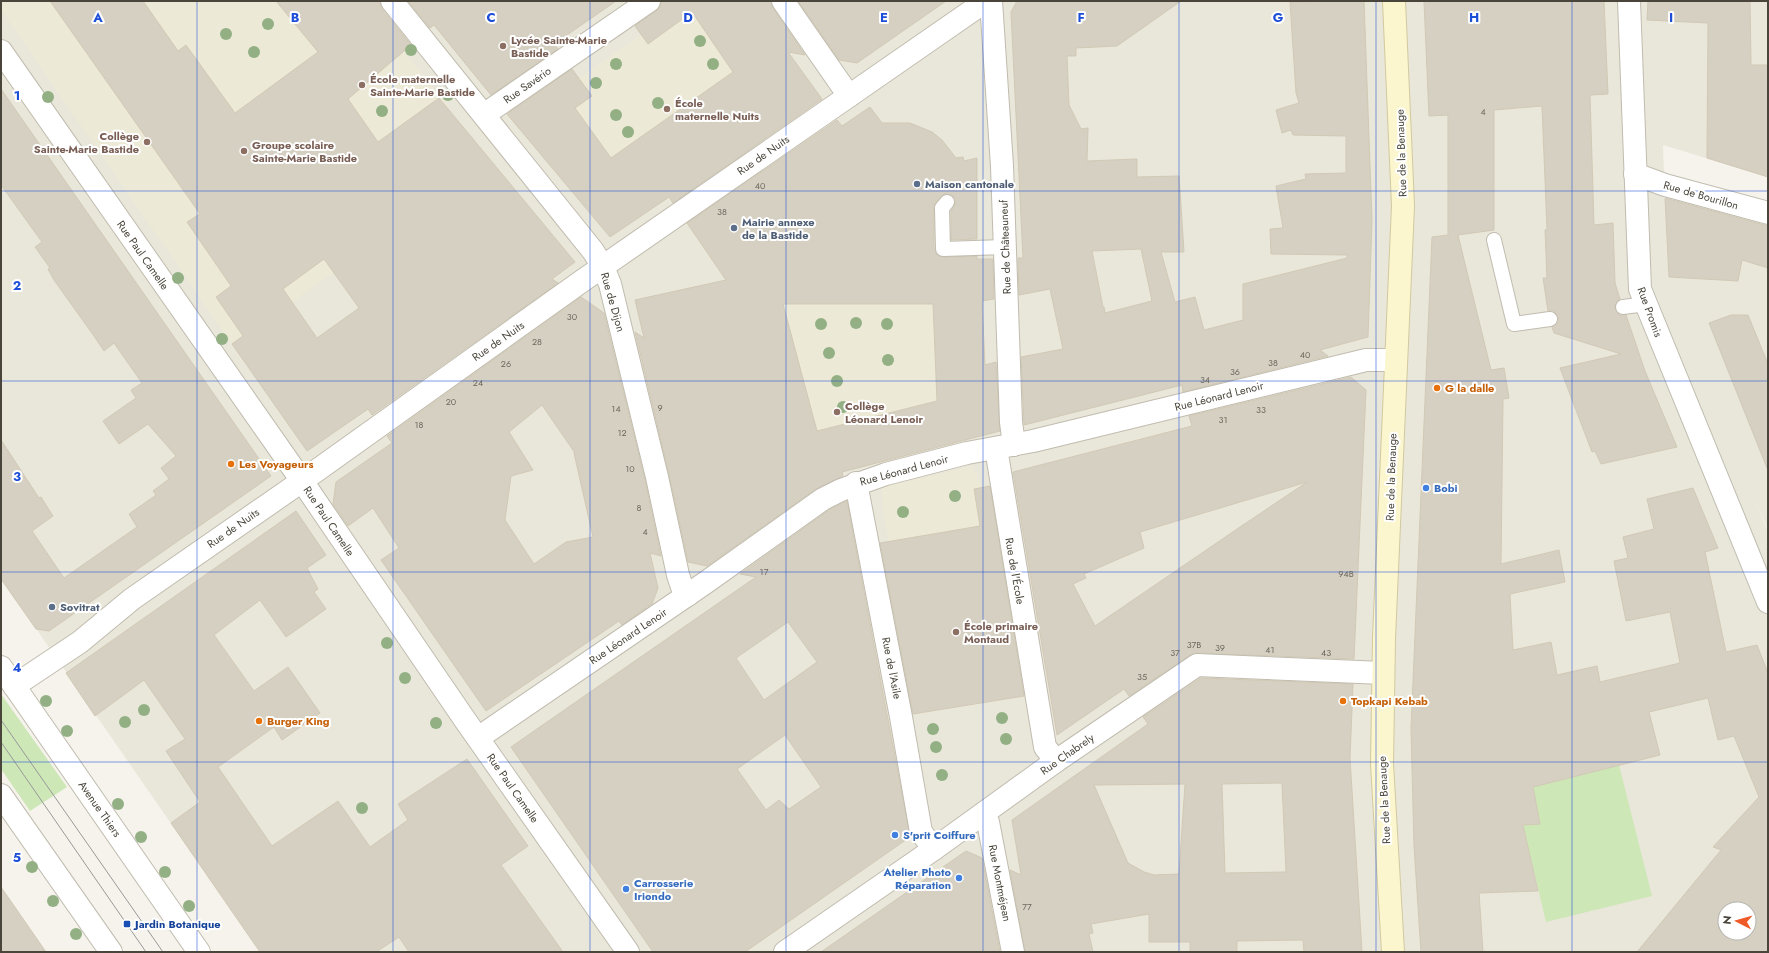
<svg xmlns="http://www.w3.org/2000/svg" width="1769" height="953" font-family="Jost,sans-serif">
  <rect width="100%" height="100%" fill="#f5f3ec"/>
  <!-- residential -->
  <path fill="#e9e6da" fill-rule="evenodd" d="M1,1H689L516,124L752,1H1768V177L1663,145L1665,204L1669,199L1768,226V530L1755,500L1768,532V952H260L1,578ZM1725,909H1749V933H1725Z"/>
  <!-- education -->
  <g fill="#ede9d7">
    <polygon points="1,1 363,1 448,106 332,195 369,248 232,344 1,10"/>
    <polygon points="689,1 752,1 818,94 610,237 515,124"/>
    <polygon points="980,259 989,434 833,474 721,281"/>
    <polygon points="973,466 974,474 978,473 1016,697 922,713 881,500 883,499 881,487"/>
  </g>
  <!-- green -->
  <g fill="#cde7b7">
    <polygon points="1,694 67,787 30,811 1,769"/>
    <polygon points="1619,765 1652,896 1546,922 1523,825 1540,824 1533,787"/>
  </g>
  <!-- building -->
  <g fill="#d6d0c2" stroke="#d1c9b5" fill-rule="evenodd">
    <path d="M50,1H143L178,51L186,45L235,113L318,52L276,1H380L382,9L411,45L348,99L378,142L439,98L575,262L552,279L558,283L372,415L368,409L307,451L232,344L243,336L216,297L231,286L187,222L200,214ZM324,259L359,308L317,338L283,289Z"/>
    <polygon points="408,1 616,1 554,44 558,49 491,95 434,25 430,28"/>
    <polygon points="661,1 771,1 773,8 805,55 788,52 822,99 673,203 669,197 610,237 507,114 572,69 592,96 575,108 611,158 733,72 692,12 648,44 635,26 656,11 660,7"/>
    <polygon points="798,1 946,1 857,63 839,60"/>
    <path d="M1017,1H1181L1117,46L1076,48V56H1067L1069,105L1081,129L1088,128L1087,161L1137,159V177L1179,176L1184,252H1161L1175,302L1195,297L1204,330L1243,320V284L1347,258V255L1271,254L1270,229L1283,228L1276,186L1306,179L1305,174L1346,173V136L1293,135L1291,130L1282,133L1276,110L1299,103L1296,93L1290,2L1364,1L1372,220L1368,337L1320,350L1328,356L1183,392L1182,385L1024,425L1021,357L1063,349L1050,289L1019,295L1018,258H1023L1011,12ZM1141,249L1152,301L1105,313L1104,307H1103L1092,251Z"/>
    <path d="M1424,1H1604L1608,94L1590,95L1594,225L1613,223L1615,283L1620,299L1615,303V308L1619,315H1626L1645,371L1677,447L1601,464L1595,451L1592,452L1560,368L1621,354L1554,333L1552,327L1558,323V317L1554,311H1548L1543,278H1547L1545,230L1547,229L1542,106L1494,110V230L1458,235L1491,370L1504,368L1509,398L1503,399L1501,564L1559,550L1565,582L1510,594L1513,650L1551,642L1557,675L1597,666L1600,682L1680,663L1670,612L1626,621L1614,561L1628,558L1623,537L1654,529L1647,499L1693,488L1718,548L1705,552L1726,652L1757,645L1768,673V952H1637L1721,850L1713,847L1759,797L1734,736L1718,740L1708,698L1649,712L1660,755L1533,787L1540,824L1523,825L1538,891L1479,893L1483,952H1421L1414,846L1411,728L1432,237L1448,235V115L1429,116ZM1725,909H1749V933H1725Z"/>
    <polygon points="1648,1 1750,1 1751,65 1768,65 1768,177 1707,158 1708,23 1647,20"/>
    <polygon points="1,89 271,476 49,631 36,629 1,579 1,440 39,498 41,497 53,516 32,531 64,578 137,527 129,514 156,495 153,491 169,479 161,468 176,456 148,424 119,444 103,421 136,398 131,390 142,383 114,343 104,351 94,336 54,280 48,269 50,268 35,247 42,242 1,185"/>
    <path d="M870,107L882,123H910L932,132L942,140L956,158L963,157L964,161L977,158V239L951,240V211L955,204V199L952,195L944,194L935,203L934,208V249L936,254L943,257L977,256V259H993L994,299L982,301L985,365L996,362L1000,431L842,472L843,476L816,489L707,566L688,562L669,474L635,332L644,338L635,300L726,280L687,223L837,120L842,126ZM783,304H933L937,401L817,431Z"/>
    <polygon points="1665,198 1768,226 1768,268 1742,260 1738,281 1669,277"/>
    <path d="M581,297L604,313L645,480L661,556L650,553L658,588L652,604L622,625L619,621L486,711L381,560L399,548L373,508L348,526L333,504L336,482L392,443L387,436ZM542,405L575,453H574L593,537L566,542L534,564L505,520L511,476L533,470L509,432Z"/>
    <polygon points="1731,315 1748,315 1768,364 1768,468 1767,468 1709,323"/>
    <path d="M1351,377L1366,390L1354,659L1197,653L1190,655L1129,696L1124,689L1057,735L1013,472L1192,426L1189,416ZM1307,482L1240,527L1095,626L1073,584L1086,578L1084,574L1144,548L1140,532Z"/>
    <polygon points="990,486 1024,696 913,714 880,543 980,526 974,489"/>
    <path d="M847,501L910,837L745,952H653L511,747L756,577L740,574L829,510ZM788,622L817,662L764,700L736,658ZM785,735L821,787L789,809L779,800L766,810L737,769Z"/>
    <polygon points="296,511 326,555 307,568 318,589 314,592 326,609 286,637 260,600 214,635 254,691 288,667 320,713 282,740 274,727 218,767 272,846 338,801 370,847 408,820 398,804 467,759 528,846 501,865 563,952 409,952 399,937 376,952 260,952 171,823 200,802 166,751 185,739 144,680 95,716 66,673"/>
    <path d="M1201,678L1353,684L1350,758L1362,952H1304L1303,940L1237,941V952H1190V942H1149V914L1091,924L1093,933L1089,934L1093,952H1025L1010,870L1021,875L1012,820L1148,724L1143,717ZM1282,783L1286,872L1225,873L1222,784ZM1185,784L1179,874L1154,875L1144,872L1128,863L1094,785Z"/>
    <polygon points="966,851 982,858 1000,952 821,952"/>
    <polygon points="1,887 46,952 1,952"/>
  </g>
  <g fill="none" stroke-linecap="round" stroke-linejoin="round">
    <!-- service casing -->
    <g stroke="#c0bcaf" stroke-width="16">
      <g id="service">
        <polyline points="947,202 942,208 943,249 1005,247"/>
        <polyline points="1494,240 1514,324 1550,319"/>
        <polyline points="1623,307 1646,304"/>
      </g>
    </g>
    <!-- minor casing -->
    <g stroke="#c0bcaf" stroke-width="24">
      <g id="minor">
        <polyline points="392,1 593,251 603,267 610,284 657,477 678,575 682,587 688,595"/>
        <polyline points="783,1 849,96"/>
        <polyline points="991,1 1002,166 1011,422 1014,445"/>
        <polyline points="1629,1 1640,289 1768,602"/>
        <polyline points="1,51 302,481 465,720 628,952"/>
        <polyline points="485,114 649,1"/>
        <polyline points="1635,174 1665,185 1768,213"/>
        <polyline points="996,448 1045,747 1056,761"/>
        <polyline points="856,483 901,717 921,832 934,849"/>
        <polyline points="14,686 80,642 132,599 302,481 582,281 986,1"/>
        <polyline points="478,738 705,583 823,499 841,490 886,474 967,453 1033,441 1366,360 1396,360"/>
        <polyline points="983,814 988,822 1013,952"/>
        <polyline points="785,952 934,849 1056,761 1197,665 1383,673"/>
      </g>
    </g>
    <!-- tertiary casing -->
    <g stroke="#c0bcaf" stroke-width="24">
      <g id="tertiary">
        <polyline points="1,667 199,952"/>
        <polyline points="1,795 111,952"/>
      </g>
    </g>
    <!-- secondary casing -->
    <g stroke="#d2c99e" stroke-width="24">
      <polyline id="secondary" points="1393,952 1382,764 1384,638 1403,206 1394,1"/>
    </g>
    <!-- service -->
    <use href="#service" stroke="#fff" stroke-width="14"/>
    <!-- minor -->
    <use href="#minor" stroke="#fff" stroke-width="22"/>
    <!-- tertiary -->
    <use href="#tertiary" stroke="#fff" stroke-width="22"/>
    <!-- secondary -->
    <use href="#secondary" stroke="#fcf6cf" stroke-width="22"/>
    <!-- tram -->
    <g stroke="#999" stroke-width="1">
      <polyline points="1,720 163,952"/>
      <polyline points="1,742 146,952"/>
    </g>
  </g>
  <!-- trees -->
  <g fill="#93b084">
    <circle cx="268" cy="24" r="6"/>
    <circle cx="226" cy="34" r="6"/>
    <circle cx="700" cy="41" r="6"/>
    <circle cx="411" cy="50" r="6"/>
    <circle cx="254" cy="52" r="6"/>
    <circle cx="616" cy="64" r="6"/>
    <circle cx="713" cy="64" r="6"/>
    <circle cx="596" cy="83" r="6"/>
    <circle cx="448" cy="95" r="6"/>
    <circle cx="48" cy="97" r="6"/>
    <circle cx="658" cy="103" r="6"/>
    <circle cx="382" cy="111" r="6"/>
    <circle cx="616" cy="115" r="6"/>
    <circle cx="628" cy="132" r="6"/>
    <circle cx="178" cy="278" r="6"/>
    <circle cx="856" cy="323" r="6"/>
    <circle cx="821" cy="324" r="6"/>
    <circle cx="887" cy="324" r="6"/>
    <circle cx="222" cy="339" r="6"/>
    <circle cx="829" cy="353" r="6"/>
    <circle cx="888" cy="360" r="6"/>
    <circle cx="837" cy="381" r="6"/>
    <circle cx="843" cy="407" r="6"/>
    <circle cx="955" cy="496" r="6"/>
    <circle cx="903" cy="512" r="6"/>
    <circle cx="387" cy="643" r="6"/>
    <circle cx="405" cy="678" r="6"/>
    <circle cx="46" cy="701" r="6"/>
    <circle cx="144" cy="710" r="6"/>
    <circle cx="1002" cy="718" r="6"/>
    <circle cx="125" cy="722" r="6"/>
    <circle cx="436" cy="723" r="6"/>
    <circle cx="933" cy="729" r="6"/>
    <circle cx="67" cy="731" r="6"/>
    <circle cx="1006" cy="739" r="6"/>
    <circle cx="936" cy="747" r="6"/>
    <circle cx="942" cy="775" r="6"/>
    <circle cx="118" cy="804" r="6"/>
    <circle cx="362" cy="808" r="6"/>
    <circle cx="141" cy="837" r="6"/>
    <circle cx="32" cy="867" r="6"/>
    <circle cx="165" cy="872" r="6"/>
    <circle cx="53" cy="901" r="6"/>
    <circle cx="189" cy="906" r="6"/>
    <circle cx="76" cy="934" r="6"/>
  </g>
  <!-- grid -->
  <path fill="none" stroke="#1d4ed8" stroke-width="1" stroke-opacity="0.55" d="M197,1V952M393,1V952M590,1V952M786,1V952M983,1V952M1179,1V952M1376,1V952M1572,1V952M1,191H1768M1,381H1768M1,572H1768M1,762H1768"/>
  <!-- markers -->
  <g fill="#8d6e63" stroke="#fff" stroke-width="1.5">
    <circle cx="503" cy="46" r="4"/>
    <circle cx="362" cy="85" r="4"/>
    <circle cx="667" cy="109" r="4"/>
    <circle cx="147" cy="142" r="4"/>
    <circle cx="244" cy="151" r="4"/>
    <circle cx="837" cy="412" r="4"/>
    <circle cx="956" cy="632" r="4"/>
  </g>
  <g fill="#5c6f8a" stroke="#fff" stroke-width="1.5">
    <circle cx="917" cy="184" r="4"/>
    <circle cx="734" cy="228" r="4"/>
    <circle cx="52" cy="607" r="4"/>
  </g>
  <g fill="#e8710a" stroke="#fff" stroke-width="1.5">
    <circle cx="1437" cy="388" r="4"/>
    <circle cx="231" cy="464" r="4"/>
    <circle cx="1343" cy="701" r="4"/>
    <circle cx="259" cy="721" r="4"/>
  </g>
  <g fill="#3f7fe0" stroke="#fff" stroke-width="1.5">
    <circle cx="1426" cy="488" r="4"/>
    <circle cx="895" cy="835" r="4"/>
    <circle cx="959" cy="878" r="4"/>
    <circle cx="626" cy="889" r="4"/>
  </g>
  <rect fill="#1a4fb4" stroke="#fff" stroke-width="1.5" x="123" y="920" width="8" height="8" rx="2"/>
  <g text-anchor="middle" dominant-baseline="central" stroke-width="4" stroke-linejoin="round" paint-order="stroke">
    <!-- number labels -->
    <g font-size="9" fill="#6c685c">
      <text x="1483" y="111">4</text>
      <text x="760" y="185">40</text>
      <text x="722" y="211">38</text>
      <text x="572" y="316">30</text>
      <text x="537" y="341">28</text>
      <text x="1305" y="354">40</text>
      <text x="1273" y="362">38</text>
      <text x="506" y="363">26</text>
      <text x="1235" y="371">36</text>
      <text x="1205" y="379">34</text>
      <text x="478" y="382">24</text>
      <text x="451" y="401">20</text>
      <text x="660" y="407">9</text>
      <text x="616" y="408">14</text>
      <text x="1261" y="409">33</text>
      <text x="1223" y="419">31</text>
      <text x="419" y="424">18</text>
      <text x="622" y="432">12</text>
      <text x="630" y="468">10</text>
      <text x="639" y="507">8</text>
      <text x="645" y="531">4</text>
      <text x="764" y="571">17</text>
      <text x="1346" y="573">94B</text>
      <text x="1194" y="644">37B</text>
      <text x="1220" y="647">39</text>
      <text x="1270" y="649">41</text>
      <text x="1175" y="652">37</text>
      <text x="1326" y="652">43</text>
      <text x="1142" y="676">35</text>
      <text x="1027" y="906">77</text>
    </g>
    <!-- education labels -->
    <g font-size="11" font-weight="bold" fill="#785e54" stroke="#fff" text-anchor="start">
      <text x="511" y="40">Lycée Sainte-Marie<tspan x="511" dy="13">Bastide</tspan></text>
      <text x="370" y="79">École maternelle<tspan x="370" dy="13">Sainte-Marie Bastide</tspan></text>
      <text x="675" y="103">École<tspan x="675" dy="13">maternelle Nuits</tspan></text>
      <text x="139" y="136" text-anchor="end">Collège<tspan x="139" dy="13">Sainte-Marie Bastide</tspan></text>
      <text x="252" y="145">Groupe scolaire<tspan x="252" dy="13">Sainte-Marie Bastide</tspan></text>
      <text x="845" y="406">Collège<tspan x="845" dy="13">Léonard Lenoir</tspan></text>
      <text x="964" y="626">École primaire<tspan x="964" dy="13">Montaud</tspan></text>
    </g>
    <!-- street labels -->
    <g font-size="11" fill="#49453a" stroke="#fff">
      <text transform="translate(527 85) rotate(-35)">Rue Savério</text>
      <text transform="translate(1401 153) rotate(-92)">Rue de la Benauge</text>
      <text transform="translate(763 155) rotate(-35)">Rue de Nuits</text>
      <text transform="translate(1701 195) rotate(16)">Rue de Bourillon</text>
      <text transform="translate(1005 247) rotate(-92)">Rue de Châteauneuf</text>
      <text transform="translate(143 255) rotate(55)">Rue Paul Camelle</text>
      <text transform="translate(613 302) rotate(74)">Rue de Dijon</text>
      <text transform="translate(1650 312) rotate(70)">Rue Promis</text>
      <text transform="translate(498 341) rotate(-35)">Rue de Nuits</text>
      <text transform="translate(1219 396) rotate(-14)">Rue Léonard Lenoir</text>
      <text transform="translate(904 470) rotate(-15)">Rue Léonard Lenoir</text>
      <text transform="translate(1391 477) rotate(-88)">Rue de la Benauge</text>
      <text transform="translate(329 521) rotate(56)">Rue Paul Camelle</text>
      <text transform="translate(233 528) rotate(-35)">Rue de Nuits</text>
      <text transform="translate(1015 571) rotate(80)">Rue de l'École</text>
      <text transform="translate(628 636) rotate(-34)">Rue Léonard Lenoir</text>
      <text transform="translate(892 668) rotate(79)">Rue de l'Asile</text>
      <text transform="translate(1067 754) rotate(-35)">Rue Chabrely</text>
      <text transform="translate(513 788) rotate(55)">Rue Paul Camelle</text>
      <text transform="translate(1384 800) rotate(-93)">Rue de la Benauge</text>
      <text transform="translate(100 809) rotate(55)">Avenue Thiers</text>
      <text transform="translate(1000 883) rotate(79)">Rue Montméjean</text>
    </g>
    <!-- service labels -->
    <g font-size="11" font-weight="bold" fill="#4e5e75" stroke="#fff" text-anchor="start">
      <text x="925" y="184">Maison cantonale</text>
      <text x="742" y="222">Mairie annexe<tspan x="742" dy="13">de la Bastide</tspan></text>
      <text x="60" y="607">Sovitrat</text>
    </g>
    <!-- food labels -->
    <g font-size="11" font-weight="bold" fill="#c56008" stroke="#fff" text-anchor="start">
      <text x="1445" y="388">G la dalle</text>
      <text x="239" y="464">Les Voyageurs</text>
      <text x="1351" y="701">Topkapi Kebab</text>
      <text x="267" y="721">Burger King</text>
    </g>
    <!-- shop labels -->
    <g font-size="11" font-weight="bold" fill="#366cbe" stroke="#fff" text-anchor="start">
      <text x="1434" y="488">Bobi</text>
      <text x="903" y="835">S'prit Coiffure</text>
      <text x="951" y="872" text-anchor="end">Atelier Photo<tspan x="951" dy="13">Réparation</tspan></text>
      <text x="634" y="883">Carrosserie<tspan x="634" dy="13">Iriondo</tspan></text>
    </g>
    <!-- transit labels -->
    <g font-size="11" font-weight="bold" fill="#164399" stroke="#fff" text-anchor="start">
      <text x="135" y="924">Jardin Botanique</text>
    </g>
  </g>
  <g font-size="13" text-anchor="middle" font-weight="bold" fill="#1d4ed8" stroke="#fff" stroke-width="4" stroke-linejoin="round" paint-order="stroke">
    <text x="98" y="22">A</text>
    <text x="295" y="22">B</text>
    <text x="491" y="22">C</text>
    <text x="688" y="22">D</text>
    <text x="884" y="22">E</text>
    <text x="1081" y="22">F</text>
    <text x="1278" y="22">G</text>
    <text x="1474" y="22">H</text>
    <text x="1671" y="22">I</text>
    <text x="17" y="100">1</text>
    <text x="17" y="290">2</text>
    <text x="17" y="481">3</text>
    <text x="17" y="672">4</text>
    <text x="17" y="862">5</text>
  </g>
  <!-- border -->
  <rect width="1769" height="953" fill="none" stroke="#49453a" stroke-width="4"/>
  <!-- north arrow -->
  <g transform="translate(1737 921) rotate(276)"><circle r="19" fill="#ffffff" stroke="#b6b5b0"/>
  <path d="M0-3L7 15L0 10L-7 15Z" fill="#ee5b29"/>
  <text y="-6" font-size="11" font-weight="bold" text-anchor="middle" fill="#49453a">N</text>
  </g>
</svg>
